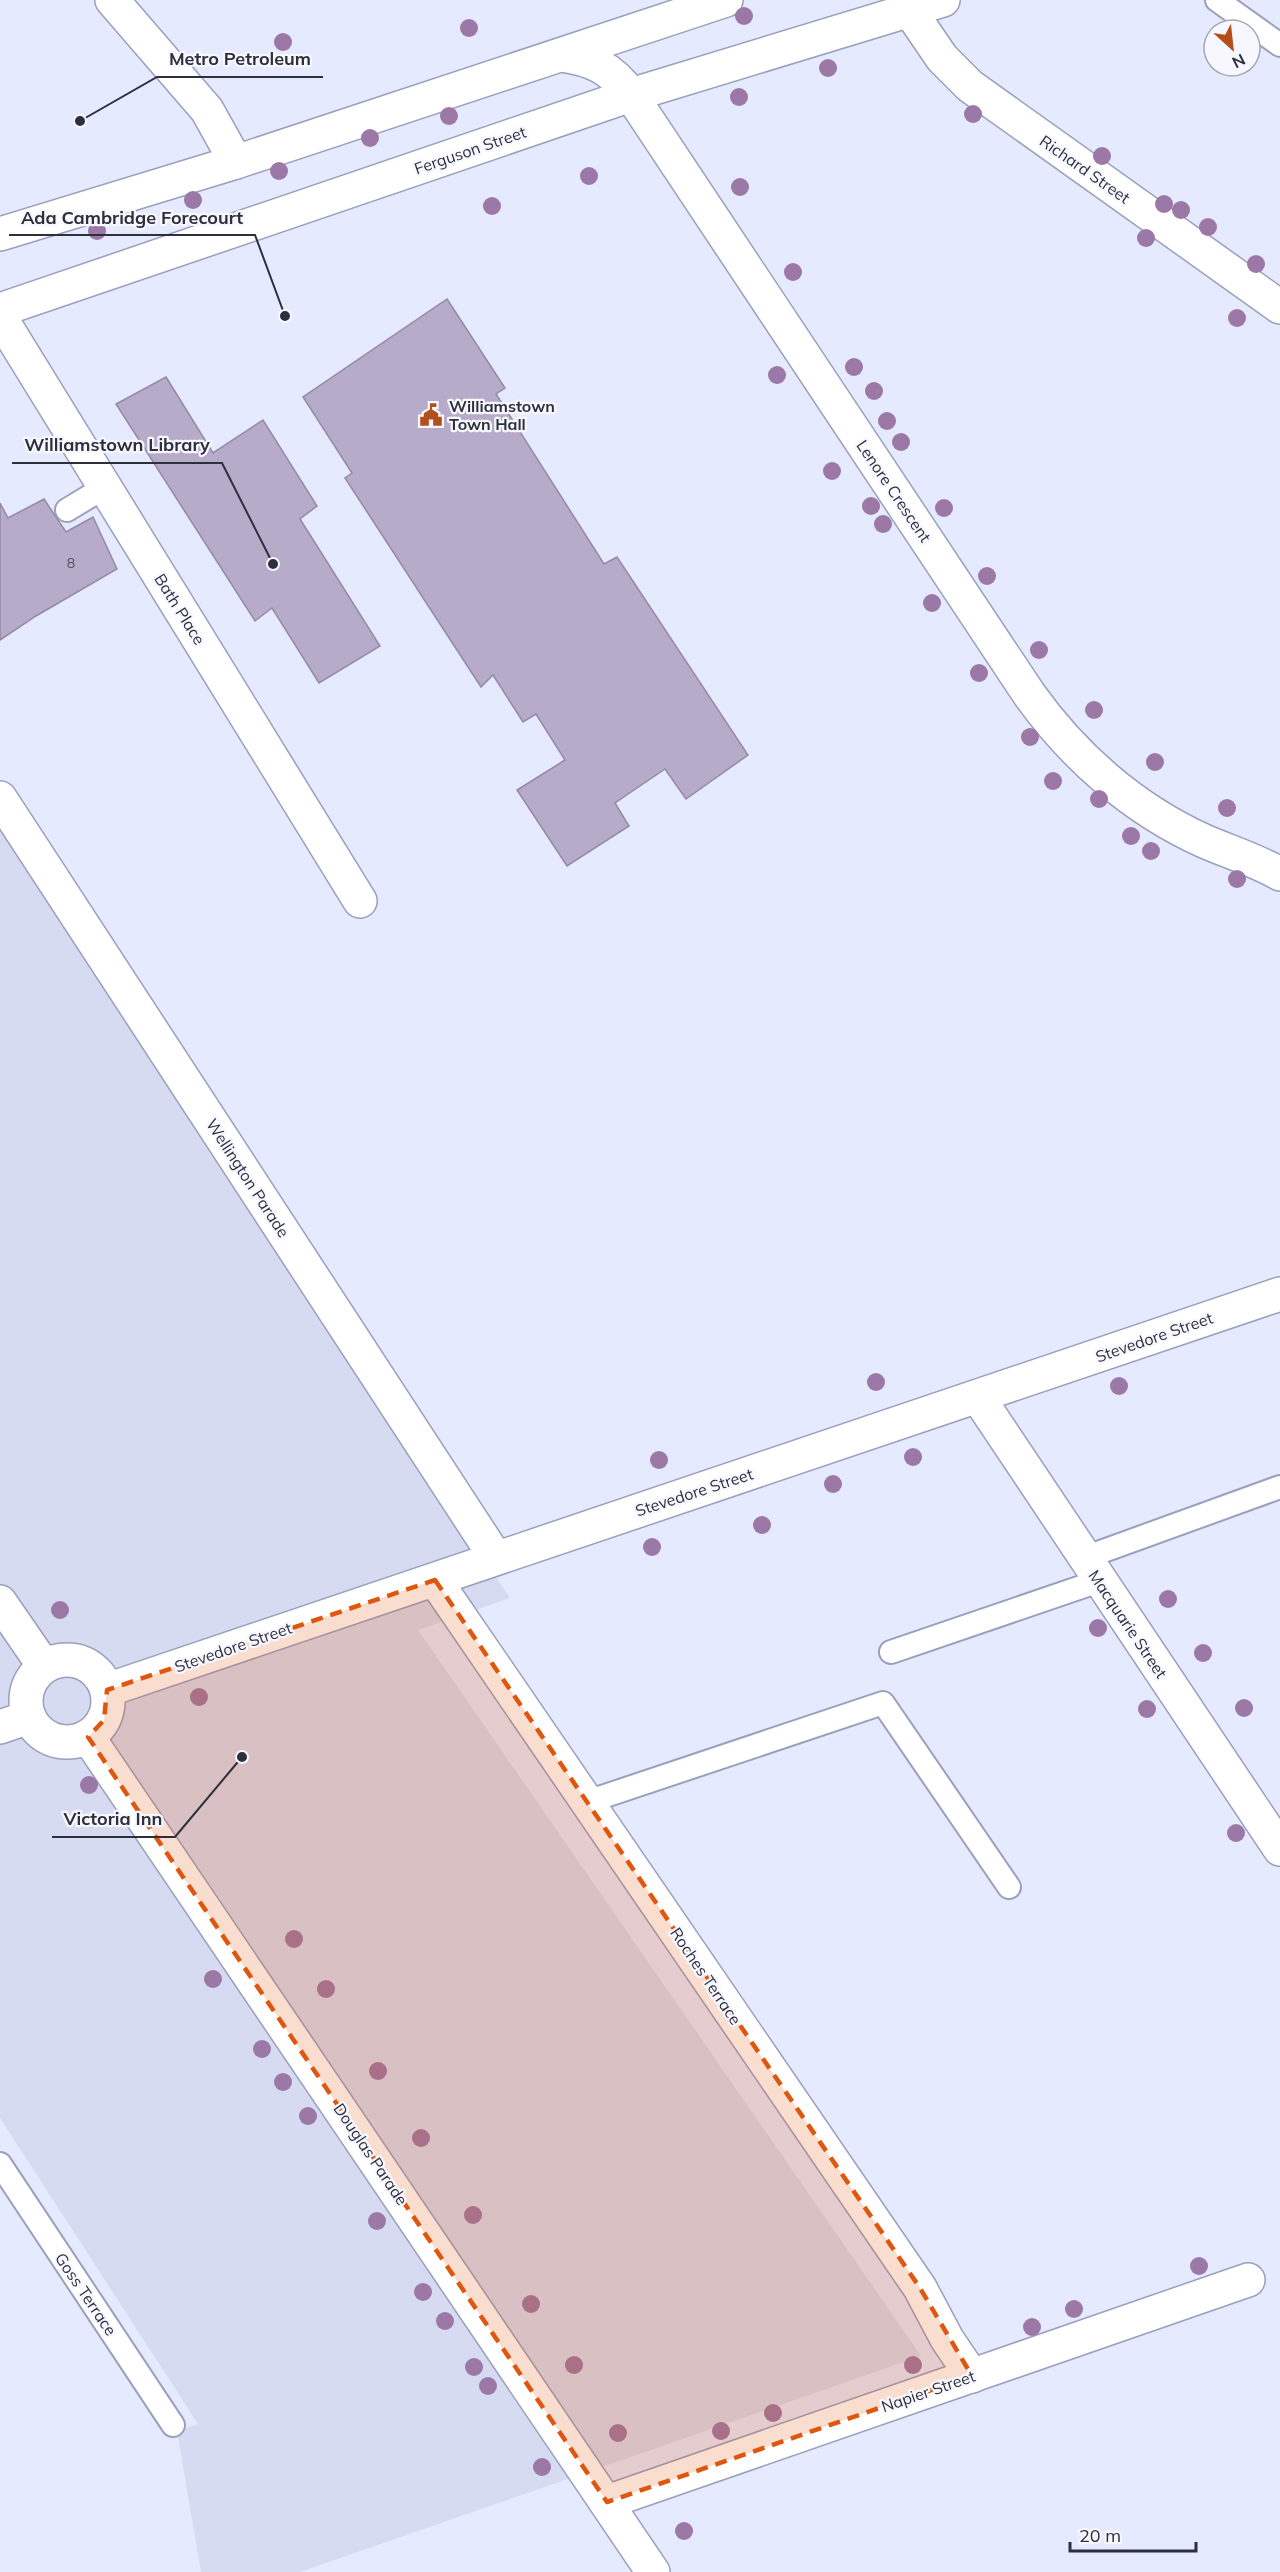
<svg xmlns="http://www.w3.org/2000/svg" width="1280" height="2572" font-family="Mulish,sans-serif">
  <rect width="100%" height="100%" fill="#e6eafe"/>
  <!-- built -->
  <polygon fill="#d6dbf1" points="0,823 510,1598 418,1630 921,2356 300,2572 201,2572 177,2431 198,2424 0,2118"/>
  <!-- building -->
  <g fill="#b6abc9" stroke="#9489a6" stroke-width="1.5">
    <polygon points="447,299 505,388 496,394 604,564 617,557 748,755 686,799 665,769 615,803 629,826 567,866 517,790 565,760 536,714 523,722 493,675 481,687 345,478 352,473 303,397"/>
    <polygon points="166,377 213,453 263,420 317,506 300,519 380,646 319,683 272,608 255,621 116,404"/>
    <polygon points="44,499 66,532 93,517 117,569 36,616 0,640 0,503 8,518"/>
  </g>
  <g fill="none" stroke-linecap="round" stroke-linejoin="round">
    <!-- service casing -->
    <g stroke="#999fbd" stroke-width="26">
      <g id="service">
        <polyline points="1217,0 1280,45"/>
        <polyline points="67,510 105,487"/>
        <polyline points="1084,1558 1280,1487"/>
        <polyline points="891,1652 1099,1581"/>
        <polyline points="587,1802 883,1703 1009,1887"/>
        <polyline points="0,2164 173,2425"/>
      </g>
    </g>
    <!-- minor casing -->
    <g stroke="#999fbd" stroke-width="36">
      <g id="minor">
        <polyline points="112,0 207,110 236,162"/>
        <polyline points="910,11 942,58 970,86 1280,307"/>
        <path d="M562,55C594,60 611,68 631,95L1029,694C1073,756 1133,809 1204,841C1229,852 1256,860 1280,874"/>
        <polyline points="0,317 360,901"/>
        <polyline points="0,798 496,1558"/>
        <polyline points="978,1397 1280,1849"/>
        <polyline points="435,1580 920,2288 947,2339 972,2376"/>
        <polyline points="107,1690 1280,1294"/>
        <polyline points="0,1727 29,1717"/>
        <polyline points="607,2502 1248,2280"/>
      </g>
    </g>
    <!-- tertiary casing -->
    <g stroke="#999fbd" stroke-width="36">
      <g id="tertiary">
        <polyline points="0,234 236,162 726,0"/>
        <polyline points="0,310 631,95 943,0"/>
        <polyline points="0,1602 44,1666"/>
        <circle cx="67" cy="1701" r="41"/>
        <polyline points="88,1737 653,2572"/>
      </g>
    </g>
    <!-- service -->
    <use href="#service" stroke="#fff" stroke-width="22"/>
    <!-- minor -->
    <use href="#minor" stroke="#fff" stroke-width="33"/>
    <!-- tertiary -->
    <use href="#tertiary" stroke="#fff" stroke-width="33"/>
  </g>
  <!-- trees -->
  <g fill="#9c78a7">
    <circle cx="744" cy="16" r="9"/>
    <circle cx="469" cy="28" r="9"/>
    <circle cx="283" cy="42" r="9"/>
    <circle cx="828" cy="68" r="9"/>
    <circle cx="739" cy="97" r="9"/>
    <circle cx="973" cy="114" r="9"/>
    <circle cx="449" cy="116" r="9"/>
    <circle cx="370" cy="138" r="9"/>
    <circle cx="1102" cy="156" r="9"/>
    <circle cx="279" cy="171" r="9"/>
    <circle cx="589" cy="176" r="9"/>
    <circle cx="740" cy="187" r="9"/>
    <circle cx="193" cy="200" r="9"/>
    <circle cx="1164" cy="204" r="9"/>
    <circle cx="492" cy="206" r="9"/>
    <circle cx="1181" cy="210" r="9"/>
    <circle cx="1208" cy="227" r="9"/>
    <circle cx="97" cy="231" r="9"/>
    <circle cx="1146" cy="238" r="9"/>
    <circle cx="1256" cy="264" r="9"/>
    <circle cx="793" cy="272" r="9"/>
    <circle cx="1237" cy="318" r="9"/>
    <circle cx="854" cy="367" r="9"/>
    <circle cx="777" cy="375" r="9"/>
    <circle cx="874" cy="391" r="9"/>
    <circle cx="887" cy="421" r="9"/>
    <circle cx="901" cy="442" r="9"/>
    <circle cx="832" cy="471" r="9"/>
    <circle cx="871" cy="506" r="9"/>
    <circle cx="944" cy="508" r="9"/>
    <circle cx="883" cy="524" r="9"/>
    <circle cx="987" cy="576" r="9"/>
    <circle cx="932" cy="603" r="9"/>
    <circle cx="1039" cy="650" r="9"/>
    <circle cx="979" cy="673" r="9"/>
    <circle cx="1094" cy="710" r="9"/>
    <circle cx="1030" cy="737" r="9"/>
    <circle cx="1155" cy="762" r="9"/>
    <circle cx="1053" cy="781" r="9"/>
    <circle cx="1099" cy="799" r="9"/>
    <circle cx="1227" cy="808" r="9"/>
    <circle cx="1131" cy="836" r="9"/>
    <circle cx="1151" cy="851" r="9"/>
    <circle cx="1237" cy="879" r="9"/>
    <circle cx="876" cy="1382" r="9"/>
    <circle cx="1119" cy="1386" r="9"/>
    <circle cx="913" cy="1457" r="9"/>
    <circle cx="659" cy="1460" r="9"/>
    <circle cx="833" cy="1484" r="9"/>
    <circle cx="762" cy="1525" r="9"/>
    <circle cx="652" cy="1547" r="9"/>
    <circle cx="1168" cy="1599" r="9"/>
    <circle cx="60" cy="1610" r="9"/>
    <circle cx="1098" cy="1628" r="9"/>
    <circle cx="1203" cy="1653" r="9"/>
    <circle cx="199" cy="1697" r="9"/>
    <circle cx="1244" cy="1708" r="9"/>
    <circle cx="1147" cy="1709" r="9"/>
    <circle cx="89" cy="1785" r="9"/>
    <circle cx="1236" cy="1833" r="9"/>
    <circle cx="294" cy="1939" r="9"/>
    <circle cx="213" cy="1979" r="9"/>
    <circle cx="326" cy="1989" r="9"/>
    <circle cx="262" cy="2049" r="9"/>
    <circle cx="378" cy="2071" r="9"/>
    <circle cx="283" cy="2082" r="9"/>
    <circle cx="308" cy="2116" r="9"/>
    <circle cx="421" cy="2138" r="9"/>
    <circle cx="473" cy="2215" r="9"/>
    <circle cx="377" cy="2221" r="9"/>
    <circle cx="1199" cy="2266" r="9"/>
    <circle cx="423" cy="2292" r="9"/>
    <circle cx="531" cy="2304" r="9"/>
    <circle cx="1074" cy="2309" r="9"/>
    <circle cx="445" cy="2321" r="9"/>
    <circle cx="1032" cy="2327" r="9"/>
    <circle cx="574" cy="2365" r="9"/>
    <circle cx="913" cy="2365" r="9"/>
    <circle cx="474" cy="2367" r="9"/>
    <circle cx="488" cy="2386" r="9"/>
    <circle cx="773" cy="2413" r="9"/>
    <circle cx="721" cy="2431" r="9"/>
    <circle cx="618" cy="2433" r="9"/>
    <circle cx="542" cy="2467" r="9"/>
    <circle cx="684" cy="2531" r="9"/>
  </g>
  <!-- marked area -->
  <path fill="#df570e" fill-opacity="0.2" stroke="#df570e" stroke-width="4.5" stroke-dasharray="12 8" stroke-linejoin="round" d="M435,1580L920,2288L972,2376L607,2502L88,1737L104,1720L107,1690Z"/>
  <!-- icons -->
  <defs>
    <g id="civic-bare" transform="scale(1.8)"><path d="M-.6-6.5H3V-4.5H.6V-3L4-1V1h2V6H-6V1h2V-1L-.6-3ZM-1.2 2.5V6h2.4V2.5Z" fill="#b35019" stroke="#f7f8ff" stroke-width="2.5" paint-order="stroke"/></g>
  </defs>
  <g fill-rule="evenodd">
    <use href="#civic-bare" x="431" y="415"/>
  </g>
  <g text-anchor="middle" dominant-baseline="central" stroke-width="4.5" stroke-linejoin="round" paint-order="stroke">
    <!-- number labels -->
    <g font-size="14" fill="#4f4e5e">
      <text x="71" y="563">8</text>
    </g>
    <!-- street labels -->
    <g font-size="16" fill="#2d2f3b" stroke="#f7f8ff">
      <text transform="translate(470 150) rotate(-19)">Ferguson Street</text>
      <text transform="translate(1085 169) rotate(35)">Richard Street</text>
      <text transform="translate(894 491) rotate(56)">Lenore Crescent</text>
      <text transform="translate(180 609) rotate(58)">Bath Place</text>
      <text transform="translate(248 1178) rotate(57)">Wellington Parade</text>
      <text transform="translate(1154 1337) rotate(-19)">Stevedore Street</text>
      <text transform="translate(694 1492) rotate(-18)">Stevedore Street</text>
      <text transform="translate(1128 1624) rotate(56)">Macquarie Street</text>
      <text transform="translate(233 1647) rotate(-19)">Stevedore Street</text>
      <text transform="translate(706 1976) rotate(56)">Roches Terrace</text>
      <text transform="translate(371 2154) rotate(56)">Douglas Parade</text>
      <text transform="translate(86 2294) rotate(56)">Goss Terrace</text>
      <text transform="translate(928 2391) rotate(-19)">Napier Street</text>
    </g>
    <!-- poi labels -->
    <g font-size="16" font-weight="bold" fill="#2d2f3b" stroke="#f7f8ff" text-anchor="start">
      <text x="449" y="406">Williamstown<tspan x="449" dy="18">Town Hall</tspan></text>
    </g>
  </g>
  <!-- callouts -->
  <path fill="none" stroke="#2d2f3b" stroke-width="2" d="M80 121L157 77H323M285 316L255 235H9M273 564L222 463H12M242 1757L175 1837H52"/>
  <g fill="#2d2f3b" stroke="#f7f8ff" stroke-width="2">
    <circle cx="80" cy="121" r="6"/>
    <circle cx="285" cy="316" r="6"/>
    <circle cx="273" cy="564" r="6"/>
    <circle cx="242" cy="1757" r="6"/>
  </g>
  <g font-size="18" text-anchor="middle" font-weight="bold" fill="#2d2f3b" stroke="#f7f8ff" stroke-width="4.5" stroke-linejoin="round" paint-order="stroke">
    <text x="240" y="65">Metro Petroleum</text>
    <text x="132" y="224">Ada Cambridge Forecourt</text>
    <text x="117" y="451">Williamstown Library</text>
    <text x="113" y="1825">Victoria Inn</text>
  </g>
  <!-- north arrow -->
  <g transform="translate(1232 48) rotate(153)"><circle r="28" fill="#f7f8ff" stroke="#a6a8b1" stroke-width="1.5"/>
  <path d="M0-4.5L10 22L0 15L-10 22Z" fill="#b35019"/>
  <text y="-9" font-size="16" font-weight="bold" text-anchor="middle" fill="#2d2f3b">N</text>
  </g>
  <!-- scale -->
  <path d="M1070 2542v9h126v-9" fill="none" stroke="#2d2f3b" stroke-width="3"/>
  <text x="1079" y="2542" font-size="18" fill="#2d2f3b" stroke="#f7f8ff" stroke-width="4.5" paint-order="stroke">20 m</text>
</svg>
